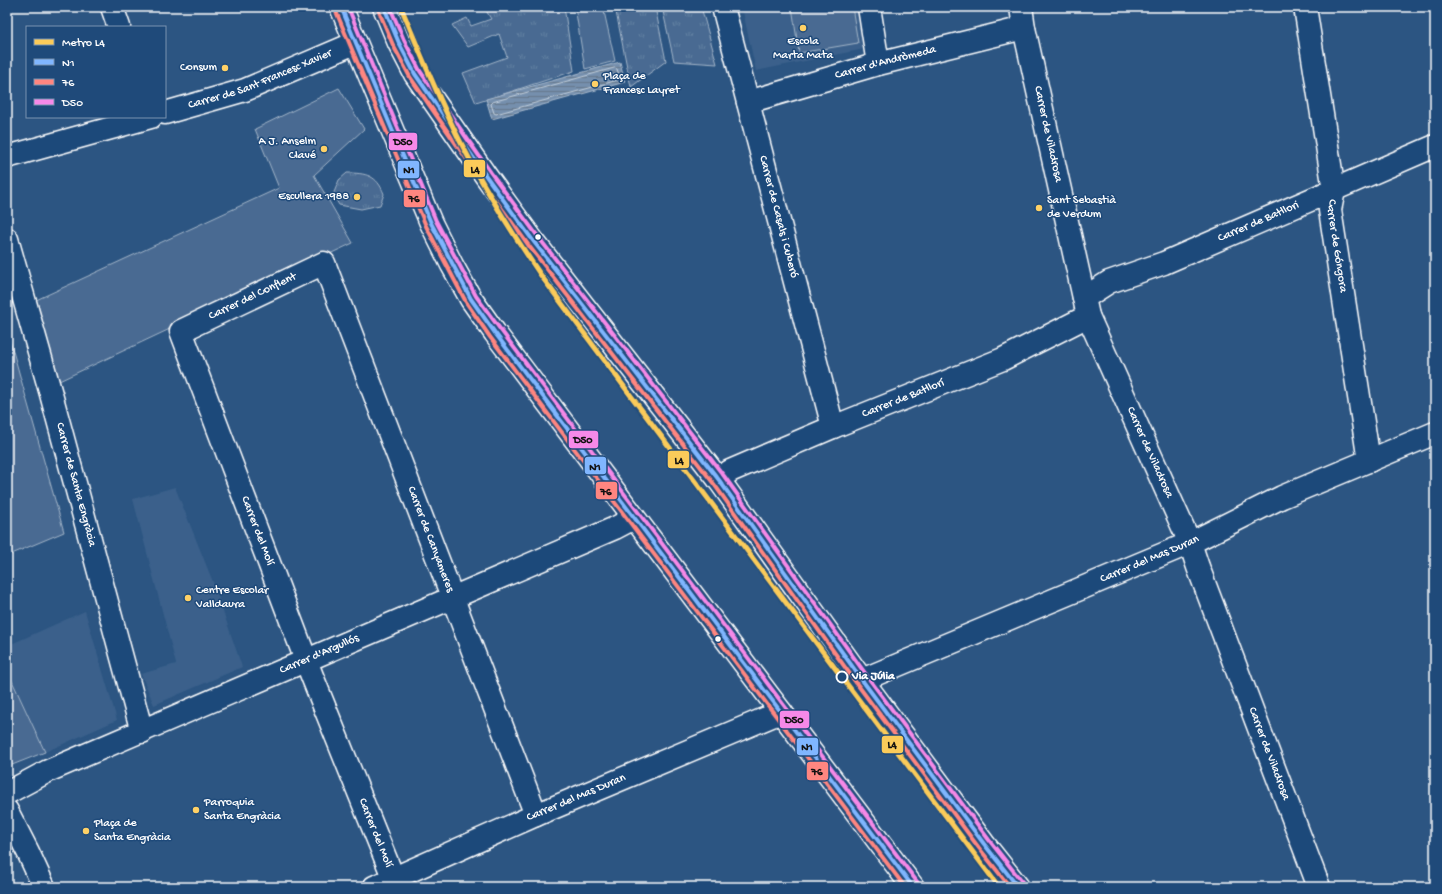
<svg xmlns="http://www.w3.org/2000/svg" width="1442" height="894" font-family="'Gochi Hand',sans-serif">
  <defs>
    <pattern id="grass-tufts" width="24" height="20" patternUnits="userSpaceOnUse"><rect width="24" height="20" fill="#486b92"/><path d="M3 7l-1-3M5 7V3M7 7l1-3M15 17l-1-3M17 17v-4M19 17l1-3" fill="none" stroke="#6381a2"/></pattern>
    <pattern id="water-rules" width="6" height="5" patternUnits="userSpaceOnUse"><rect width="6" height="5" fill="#748fad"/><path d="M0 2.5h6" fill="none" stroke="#66788b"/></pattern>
  </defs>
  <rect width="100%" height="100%" fill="#2c5582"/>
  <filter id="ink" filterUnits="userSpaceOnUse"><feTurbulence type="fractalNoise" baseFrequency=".025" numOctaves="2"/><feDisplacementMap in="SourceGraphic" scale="8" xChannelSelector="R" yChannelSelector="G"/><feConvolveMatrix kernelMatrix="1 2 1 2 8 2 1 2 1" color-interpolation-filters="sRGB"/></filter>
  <g filter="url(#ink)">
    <!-- built -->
    <g fill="#3b618b">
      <polygon points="742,7 857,7 864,49 756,71"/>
      <polygon points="175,487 213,582 242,667 154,705 141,674 176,664 133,499"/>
      <polygon points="85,611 117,720 45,752 7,670 7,646"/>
    </g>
    <!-- grass -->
    <g fill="url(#grass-tufts)" stroke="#a4b5c8">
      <polygon points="484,7 564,7 574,71 476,103 463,73 507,57 499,34 468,47 452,25 467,18 471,26 491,19"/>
      <polygon points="615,7 655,7 666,61 631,87"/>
      <polygon points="662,7 701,7 717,64 674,61"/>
      <path d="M347,173C366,173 377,175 384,194L380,205L361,209L339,205L333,195L339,180Z"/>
    </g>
    <!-- park -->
    <g fill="#486b92" stroke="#a4b5c8">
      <polygon points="575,7 603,7 615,61 585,69"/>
      <polygon points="792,7 852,7 858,43 799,53"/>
      <polygon points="339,88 364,129 314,175 353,243 57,382 34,301 279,188 255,129"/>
      <polygon points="7,330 64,532 7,556"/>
      <polygon points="7,670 45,752 7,767"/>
    </g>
    <!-- water -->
    <polygon fill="url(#water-rules)" stroke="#acbcce" points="620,62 625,82 492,119 486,99"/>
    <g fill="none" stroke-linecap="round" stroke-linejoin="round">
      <!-- shore -->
      <polygon stroke="#c7d2de" stroke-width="1" points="615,68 617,69 620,78 618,80 496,114 494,113 491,104 493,102"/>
      <!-- minor casing -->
      <g stroke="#fff" stroke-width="25">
        <g id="minor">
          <polyline points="112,7 119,27"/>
          <polyline points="341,7 431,223 452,265 471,299 495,333 913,887"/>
          <polyline points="384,7 399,43 415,74 486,176 534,242 719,480 862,680 984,844 1018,887"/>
          <path id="s1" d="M723,7L833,427"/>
          <polyline points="869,7 878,64"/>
          <path id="s2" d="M1021,7L1024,28L1088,316L1190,543L1198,567L1319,887"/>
          <path id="s3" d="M1305,7L1334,190L1330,210L1369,461"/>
          <path id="s4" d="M748,102L878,64L1024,28"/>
          <path id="s5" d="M165,113L245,90L355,43"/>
          <polyline points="7,157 151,117"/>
          <path id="s6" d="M7,239L51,394L142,732"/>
          <path id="s7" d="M1084,298L1109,282L1164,263L1435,146"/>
          <path id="s8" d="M719,480L730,471L833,427L1003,359L1088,316"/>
          <path id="s9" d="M862,680L1190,543L1282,497L1435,433"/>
          <path id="s10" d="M7,793L48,771L615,528L634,518"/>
          <polyline points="7,811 28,852 44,887"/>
          <path id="s11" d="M374,887L536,815L781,712"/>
          <path id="s12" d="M397,887L312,676L181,331L324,263L536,815"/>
        </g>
      </g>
      <!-- minor -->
      <use href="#minor" stroke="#1f4a7a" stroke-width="22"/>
      <!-- bus-1 casing -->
      <g stroke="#1f4a7a" stroke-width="7">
        <g id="bus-1">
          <polyline points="341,7 431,223 471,299 495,333 913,887"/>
          <polyline points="384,7 399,43 415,74 486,176 534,242 719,480 862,680 984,844 1018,887"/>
        </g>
      </g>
      <!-- bus-2 casing -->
      <g stroke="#1f4a7a" stroke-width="7">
        <g id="bus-2">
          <polyline points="335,9 426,226 466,302 490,337 905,887"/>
          <polyline points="378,9 393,45 410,77 481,180 529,246 714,484 857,684 979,848 1010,887"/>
        </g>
      </g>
      <!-- bus-3 casing -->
      <g stroke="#1f4a7a" stroke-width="7">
        <g id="bus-3">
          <polyline points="348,7 436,221 476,296 500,329 918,883"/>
          <polyline points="390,7 404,40 420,71 491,173 539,238 724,476 867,676 989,840 1023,883"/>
        </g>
      </g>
      <!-- bus-1 -->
      <use href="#bus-1" stroke="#80b6ff" stroke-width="4"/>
      <!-- bus-2 -->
      <use href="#bus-2" stroke="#ff8680" stroke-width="4"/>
      <!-- bus-3 -->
      <use href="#bus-3" stroke="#f689e8" stroke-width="4"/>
      <!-- metro-1 casing -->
      <g stroke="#1f4a7a" stroke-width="8">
        <path id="metro-1" d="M401,7C420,52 438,98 460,141C484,188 512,233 542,277L999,887"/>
      </g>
      <!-- metro-1 -->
      <use href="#metro-1" stroke="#fbcb5a" stroke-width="5"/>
    </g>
  </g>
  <!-- markers -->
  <g fill="#ffd166" stroke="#1f4a7a" stroke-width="1.5">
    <circle cx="803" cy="28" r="4"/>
    <circle cx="225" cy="68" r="4"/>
    <circle cx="595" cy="84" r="4"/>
    <circle cx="324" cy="149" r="4"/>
    <circle cx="357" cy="197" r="4"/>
    <circle cx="1039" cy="208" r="4"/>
    <circle cx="188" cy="598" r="4"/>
    <circle cx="196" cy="810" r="4"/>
    <circle cx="86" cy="831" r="4"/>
  </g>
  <g fill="#fff" stroke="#1f4a7a" stroke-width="1.5">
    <circle cx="538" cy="237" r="3.5"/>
    <circle cx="718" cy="639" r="3.5"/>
  </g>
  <circle fill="#1f4a7a" stroke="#fff" stroke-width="2" cx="842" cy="677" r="5.5"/>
  <g text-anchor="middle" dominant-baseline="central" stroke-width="3" stroke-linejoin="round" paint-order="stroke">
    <!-- poi labels -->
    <g font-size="12" fill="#fff" stroke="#1f4a7a" text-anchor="start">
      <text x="803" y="42" text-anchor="middle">Escola<tspan x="803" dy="14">Marta Mata</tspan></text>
      <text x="217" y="68" text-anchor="end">Consum</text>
      <text x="603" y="77">Plaça de<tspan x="603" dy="14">Francesc Layret</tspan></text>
      <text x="316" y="142" text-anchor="end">A J. Anselm<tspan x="316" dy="14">Clavé</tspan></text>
      <text x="349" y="197" text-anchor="end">Escullera 1988</text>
      <text x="1047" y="201">Sant Sebastià<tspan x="1047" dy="14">de Verdum</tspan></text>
      <text x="196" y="591">Centre Escolar<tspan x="196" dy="14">Valldaura</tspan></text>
      <text x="204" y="803">Parroquia<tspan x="204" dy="14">Santa Engràcia</tspan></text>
      <text x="94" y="824">Plaça de<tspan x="94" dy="14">Santa Engràcia</tspan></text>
    </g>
    <!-- street labels -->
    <g font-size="12" fill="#fff" stroke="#1f4a7a">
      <text stroke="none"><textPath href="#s4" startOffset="143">Carrer d'Andròmeda</textPath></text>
      <text stroke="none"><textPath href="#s5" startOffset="101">Carrer de Sant Francesc Xavier</textPath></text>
      <text stroke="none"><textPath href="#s2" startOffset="130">Carrer de Viladrosa</textPath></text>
      <text stroke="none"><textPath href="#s1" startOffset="217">Carrer de Casals i Cuberó</textPath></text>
      <text stroke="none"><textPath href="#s7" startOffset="191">Carrer de Batllori</textPath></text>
      <text stroke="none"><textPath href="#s3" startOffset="242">Carrer de Góngora</textPath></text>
      <text stroke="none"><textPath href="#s12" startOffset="676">Carrer del Conflent</textPath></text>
      <text stroke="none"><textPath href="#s8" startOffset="202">Carrer de Batllorí</textPath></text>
      <text stroke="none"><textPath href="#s2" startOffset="466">Carrer de Viladrosa</textPath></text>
      <text stroke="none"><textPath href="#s6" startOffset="255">Carrer de Santa Engràcia</textPath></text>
      <text transform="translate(257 531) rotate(69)">Carrer del Molí</text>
      <text stroke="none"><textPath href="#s12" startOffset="1051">Carrer de Canyameres</textPath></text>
      <text stroke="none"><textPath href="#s9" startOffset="312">Carrer del Mas Duran</textPath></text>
      <text stroke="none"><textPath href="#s10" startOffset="342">Carrer d'Argullós</textPath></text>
      <text stroke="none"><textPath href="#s2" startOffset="790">Carrer de Viladrosa</textPath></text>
      <text stroke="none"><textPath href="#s11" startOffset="221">Carrer del Mas Duran</textPath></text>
      <text transform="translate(375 833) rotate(68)">Carrer del Molí</text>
    </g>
    <!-- stop labels -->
    <g font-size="12" font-weight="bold" fill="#fff" stroke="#1f4a7a" text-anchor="start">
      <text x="852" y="677">Via Júlia</text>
    </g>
  </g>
  <g stroke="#1f4a7a" stroke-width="1.5">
    <rect x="388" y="132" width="30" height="19" rx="4" fill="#f689e8"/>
    <rect x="463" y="159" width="23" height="19" rx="4" fill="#fbcb5a"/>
    <rect x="397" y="160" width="23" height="19" rx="4" fill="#80b6ff"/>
    <rect x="403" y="189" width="23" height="19" rx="4" fill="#ff8680"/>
    <rect x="568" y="430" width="31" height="19" rx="4" fill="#f689e8"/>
    <rect x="667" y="450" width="23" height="19" rx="4" fill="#fbcb5a"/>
    <rect x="584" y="456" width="23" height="19" rx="4" fill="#80b6ff"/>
    <rect x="595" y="481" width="23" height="19" rx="4" fill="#ff8680"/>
    <rect x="779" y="710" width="31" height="19" rx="4" fill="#f689e8"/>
    <rect x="881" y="735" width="23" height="19" rx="4" fill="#fbcb5a"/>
    <rect x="796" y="737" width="23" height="19" rx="4" fill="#80b6ff"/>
    <rect x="806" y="761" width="23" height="20" rx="4" fill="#ff8680"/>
  </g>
  <g font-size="11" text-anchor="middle" font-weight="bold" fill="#111">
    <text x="403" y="145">D50</text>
    <text x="475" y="173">L4</text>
    <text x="409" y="173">N1</text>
    <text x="414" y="202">76</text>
    <text x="583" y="443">D50</text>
    <text x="679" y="464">L4</text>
    <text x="595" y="470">N1</text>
    <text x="606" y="495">76</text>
    <text x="794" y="723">D50</text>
    <text x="892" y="748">L4</text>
    <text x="807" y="750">N1</text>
    <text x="817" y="775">76</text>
  </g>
  <!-- margin -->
  <rect width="1442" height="894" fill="none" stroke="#1f4a7a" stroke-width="24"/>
  <rect x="12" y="12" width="1418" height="870" fill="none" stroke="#fff" stroke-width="1.5" filter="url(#ink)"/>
  <!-- legend -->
  <rect x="26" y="26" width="140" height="92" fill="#1f4a7a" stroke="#7992af"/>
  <rect x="34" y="39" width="20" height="6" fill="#fbcb5a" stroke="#7992af"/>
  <text x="62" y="46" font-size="12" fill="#ffffff">Metro L4</text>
  <rect x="34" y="59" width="20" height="6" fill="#80b6ff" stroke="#7992af"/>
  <text x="62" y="66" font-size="12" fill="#ffffff">N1</text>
  <rect x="34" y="79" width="20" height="6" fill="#ff8680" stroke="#7992af"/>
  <text x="62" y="86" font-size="12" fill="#ffffff">76</text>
  <rect x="34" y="99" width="20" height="6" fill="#f689e8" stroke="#7992af"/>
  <text x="62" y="106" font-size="12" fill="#ffffff">D50</text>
</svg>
